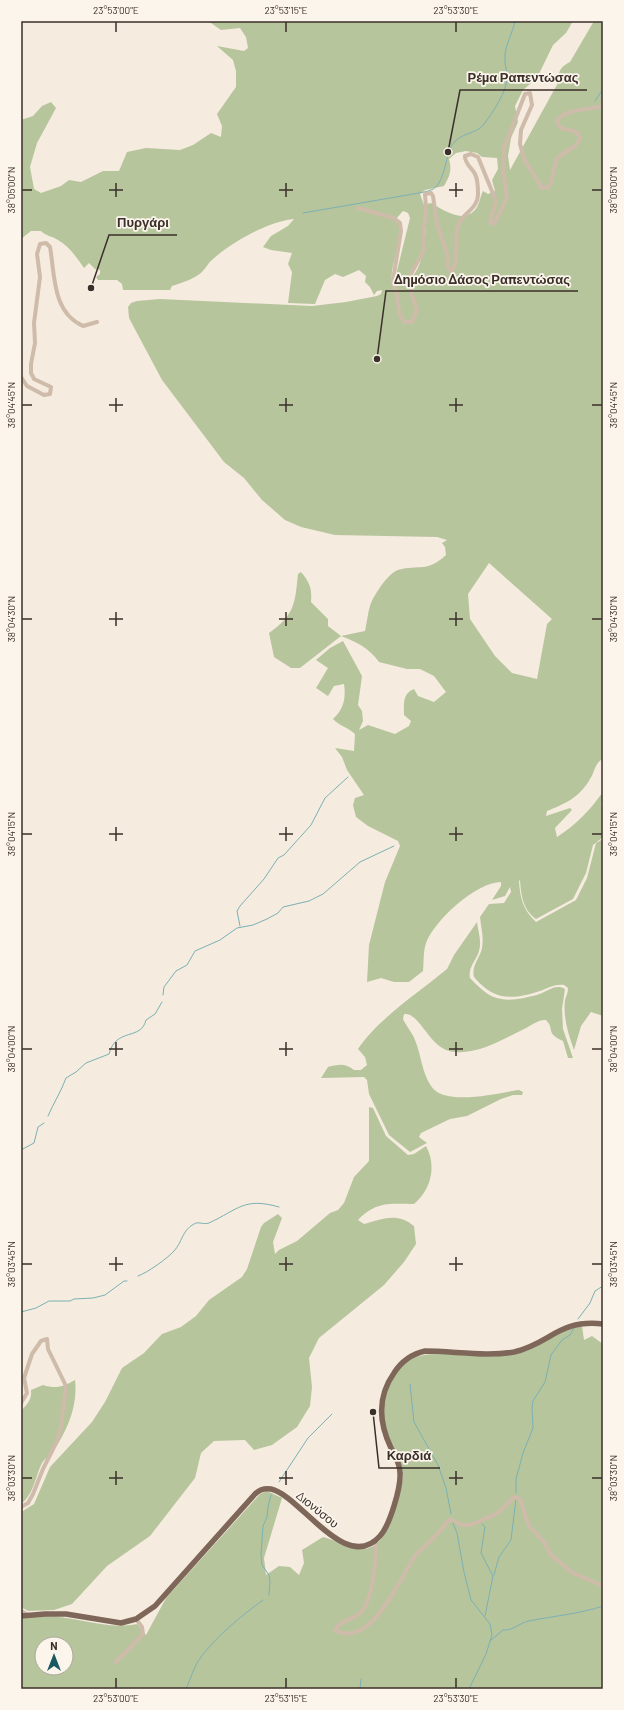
<svg xmlns="http://www.w3.org/2000/svg" width="624" height="1710" font-family="Barlow,sans-serif">
  <rect width="100%" height="100%" fill="#f5ebdf"/>
  <!-- green -->
  <g fill="#b7c59d" fill-rule="evenodd">
    <path d="M208,21H573L566,33L553,45L537,78L523,90L515,106L518,122L511,138L508,156L510,170L559,81C557,71 562,66 570,62L594,21H603V758C593,766 596,770 590,779C580,797 565,804 547,811L546,816L570,808L572,810L555,828L557,837C576,825 590,810 603,792V799L601,803L603,812V837L593,845L586,873L573,899L536,919C523,910 521,895 520,880L519,881C520,898 523,910 536,922L576,900L587,878L596,843L603,839V1016L591,1012L581,1026L574,1050C568,1033 563,1018 565,1000C566,996 568,993 568,988L564,985C554,984 549,988 540,991C512,1000 494,1001 474,977C471,966 480,958 482,948C484,937 481,928 480,917L489,904L504,903L511,892L510,887L505,896L492,900L501,886V882C476,882 434,921 426,943C423,952 424,962 423,971L409,982H394L381,978L367,982L369,945L385,882L400,846L398,841L368,826L356,817L353,805L355,798L364,795L347,770L342,757L335,748L354,751L355,734C348,727 339,726 333,719C344,709 346,698 344,684L334,686L328,696L316,688L328,668L316,660L330,648L343,641L362,676L358,705L362,711L363,721L359,730L368,725L395,734L409,726L411,721L404,715C404,704 402,694 414,689L418,696L434,702L446,692L434,676L420,669H407L379,662C369,648 357,642 341,636L300,668H291L274,657L269,633C295,615 295,603 298,574L301,572C310,583 312,588 311,602L328,619V626L341,636L365,631C367,622 368,611 371,603C375,594 388,573 398,570C419,564 427,573 446,555L445,547L442,543L447,540L437,537L335,535L301,527L285,520L262,500L244,478L224,462L162,380L129,318L128,307L131,303L137,301L160,299L312,306L346,302L377,296L381,294L382,290L377,291L374,295L370,287L365,282L366,276L359,270L343,277L335,274L325,280L315,304L288,303L292,272L288,264L292,253L271,250L263,247L271,236L288,226L294,219C269,221 230,243 212,260C208,263 206,268 202,272C194,279 182,283 172,286L170,290H123L122,284L117,280H98L96,277L100,274V270L95,269L89,263L84,268C77,258 69,246 58,240C52,236 46,236 41,231H31L21,239V120L33,116L42,106L51,102L56,108L37,143L30,167L34,189L41,193L61,186L69,180L81,182L103,171H119L127,152L146,148L180,150L193,145L211,133L221,137L222,126L217,114L236,87V71L233,60L217,46L244,51L248,48L246,37L240,28L221,30ZM466,151L477,153L482,157L497,158L498,169L492,180L495,191L488,194L483,191C480,197 479,207 474,211C462,223 443,210 431,203L427,204C426,223 426,269 409,279L422,250L425,208L420,194L425,190L444,186C450,176 452,170 449,159L456,153ZM403,211L408,213L410,218L393,287C387,271 402,244 400,224L395,220ZM489,563L552,619L547,624L537,679L512,673L495,656L470,619L468,594Z"/>
    <path d="M477,922C478,931 482,941 479,951C476,961 468,967 470,978C488,997 497,1003 524,998C530,996 536,996 542,993C550,990 556,984 565,989L562,1009L563,1029L573,1058H568L563,1041C545,1033 555,1029 546,1020C539,1019 530,1026 524,1029C503,1039 479,1054 455,1052C429,1051 421,1012 404,1014L403,1019C406,1026 412,1032 415,1040C421,1054 422,1073 431,1086C445,1107 497,1093 519,1090L523,1092L522,1095H513L501,1099L467,1116L450,1119L421,1133L419,1137L427,1143L410,1152L389,1135L369,1094L367,1080L364,1077L321,1078L328,1067C339,1064 345,1063 354,1070H361L367,1065L365,1057L358,1049C379,1018 418,993 447,969L454,955Z"/>
    <path d="M369,1107L373,1108L386,1136L408,1155L414,1154L426,1146C437,1166 431,1190 414,1204C389,1204 377,1201 358,1220L364,1224C383,1219 397,1212 414,1226L416,1244L404,1262L384,1285L319,1338L309,1358L312,1387L310,1406L297,1427L272,1445L254,1450L245,1440L214,1441L201,1453L195,1478L150,1536L107,1566L72,1604L54,1610L28,1611L21,1607V1512L34,1504L50,1467L92,1422L105,1402L122,1368L144,1353L162,1334L181,1327L196,1316L209,1300L242,1277L247,1269L261,1227L264,1223L278,1214L282,1218L273,1242L275,1254L279,1250L297,1241L330,1213L338,1210L344,1203L354,1177L369,1161Z"/>
    <path d="M582,1326L584,1340L592,1336L603,1344V1689H21V1619C62,1608 98,1632 137,1624L146,1635L166,1598L260,1494L267,1491L282,1498L264,1558L266,1575L279,1566L290,1567L299,1575L304,1563L302,1550L323,1537C337,1540 348,1549 363,1549C387,1548 393,1512 398,1494C400,1489 403,1482 403,1476C402,1461 393,1450 388,1437C379,1412 384,1383 404,1365C416,1353 431,1354 447,1354C461,1355 495,1358 507,1355C526,1350 553,1336 572,1328ZM42,1644H66V1668H42Z"/>
    <path d="M75,1380C78,1405 68,1429 54,1450C51,1455 45,1458 42,1463C35,1477 34,1494 21,1504V1411C27,1404 32,1400 31,1390L43,1385C56,1389 63,1387 75,1380Z"/>
  </g>
  <g fill="none" stroke-linecap="round" stroke-linejoin="round">
    <!-- stream -->
    <g stroke="#7bb1b4" stroke-width="1">
      <polyline points="595,101 603,89"/>
      <path d="M303,213L419,193C423,192 427,192 431,190C445,185 445,156 452,145C460,132 476,135 484,124C493,112 507,92 507,77C507,70 504,63 505,56C505,46 513,32 515,21"/>
      <polyline points="240,926 237,911 240,906 264,879 278,858 284,855 311,825 325,798 348,777"/>
      <polyline points="163,995 164,987 176,971 187,965 195,951 220,940 237,928 253,925 267,919 278,913 283,907 309,901 323,894 360,862 394,846"/>
      <path d="M48,1116C54,1102 61,1092 66,1078L76,1072L86,1063L109,1054C116,1027 141,1041 146,1020L155,1014L162,1002"/>
      <polyline points="21,1150 34,1143 38,1127 44,1123"/>
      <path d="M138,1276C147,1273 168,1258 174,1251C182,1243 182,1230 194,1224C198,1221 203,1225 209,1223C239,1209 244,1197 279,1207"/>
      <polyline points="21,1312 36,1308 49,1301 70,1301 74,1299 93,1298 105,1295 124,1281 127,1281"/>
      <polyline points="578,1319 590,1303 595,1291 603,1286"/>
      <polyline points="410,1384 414,1422 438,1465 446,1488 451,1514"/>
      <polyline points="279,1482 308,1438 332,1414"/>
      <polyline points="516,1493 516,1479 523,1453 533,1428 532,1408 533,1401 545,1382 551,1355 562,1340 570,1335 574,1328"/>
      <polyline points="453,1523 457,1533 464,1572 471,1600 490,1624 492,1635 486,1654 469,1689"/>
      <polyline points="482,1524 485,1527 481,1553 493,1576 485,1616"/>
      <polyline points="494,1575 499,1557 511,1540 516,1499"/>
      <polyline points="269,1595 270,1581 269,1575 262,1565 261,1555 263,1526 267,1517 268,1507 271,1495"/>
      <path d="M490,1641L503,1630C513,1631 519,1623 529,1621C553,1616 579,1614 603,1606"/>
      <path d="M186,1689C190,1680 193,1670 198,1661C215,1637 240,1617 263,1600"/>
      <polyline points="360,1689 361,1679"/>
    </g>
    <!-- minor -->
    <g stroke="#cebba9" stroke-width="4">
      <path d="M358,208L394,218L400,223L401,231L393,280L397,295L399,313L404,322H412L417,310L412,295L410,276L424,250L423,237L426,208L425,194L431,193L433,196L437,224L448,256V268L452,271C459,264 455,239 457,229C460,213 479,210 478,193C478,186 478,180 475,174C472,168 464,163 465,156L471,154L478,157L496,201L490,222L494,224L507,198L503,170L504,148L525,94L530,93L532,105L521,130L520,144L524,159L542,188L548,187L550,184L557,158L576,145L580,139L577,132L561,128L557,122C559,110 592,109 603,106"/>
      <path d="M21,377L27,386L44,395L50,394L51,387L34,379L31,373V364L35,343L34,323L40,277L37,254L40,244L46,243L50,247C55,275 52,312 83,326L97,322"/>
      <polyline points="21,1403 27,1393 24,1378 32,1354 41,1341 47,1339 48,1349 66,1386 61,1427 57,1441 43,1469 33,1494 28,1503 21,1507"/>
      <path d="M376,1540C376,1559 374,1599 360,1613C353,1620 340,1620 335,1630C370,1650 401,1578 414,1557C421,1548 431,1542 438,1533C443,1529 445,1523 450,1519L462,1525H470L498,1513L514,1497L520,1499L529,1526L544,1542L551,1555L573,1573L603,1586"/>
      <polyline points="21,1611 28,1615"/>
      <polyline points="116,1662 143,1634 142,1627 136,1619"/>
    </g>
    <!-- major -->
    <path stroke="#7e6659" stroke-width="5.5" d="M21,1616L45,1614H66L121,1623L136,1619L155,1606L255,1494C259,1490 265,1488 271,1489C300,1495 346,1575 380,1536C390,1525 401,1487 400,1473C400,1463 395,1456 391,1448C379,1423 377,1397 394,1373C401,1362 412,1354 425,1351C453,1351 487,1357 514,1352C550,1344 558,1319 603,1324"/>
  </g>
  <!-- ticks -->
  <path fill="none" stroke="#3b2f29" stroke-width="1.5" d="M116,22V32M286,22V32M456,22V32M116,183V197M286,183V197M456,183V197M22,190H32M109,190H123M279,190H293M449,190H463M592,190H602M116,398V412M286,398V412M456,398V412M22,405H32M109,405H123M279,405H293M449,405H463M592,405H602M116,612V626M286,612V626M456,612V626M22,619H32M109,619H123M279,619H293M449,619H463M592,619H602M116,827V841M286,827V841M456,827V841M22,834H32M109,834H123M279,834H293M449,834H463M592,834H602M116,1042V1056M286,1042V1056M456,1042V1056M22,1049H32M109,1049H123M279,1049H293M449,1049H463M592,1049H602M116,1257V1271M286,1257V1271M456,1257V1271M22,1264H32M109,1264H123M279,1264H293M449,1264H463M592,1264H602M116,1471V1485M286,1471V1485M456,1471V1485M22,1478H32M109,1478H123M279,1478H293M449,1478H463M592,1478H602M116,1678V1688M286,1678V1688M456,1678V1688"/>
  <g text-anchor="middle" dominant-baseline="central" stroke-width="3.5" stroke-linejoin="round" paint-order="stroke">
    <!-- street labels -->
    <g font-size="12" fill="#3b2f29" stroke="#fbf5ec">
      <text transform="translate(318 1509) rotate(39)">Διονύσου</text>
    </g>
  </g>
  <!-- callouts -->
  <path fill="none" stroke="#3b2f29" stroke-width="1.5" d="M448 152L460 90H587M91 288L109 235H177M377 359L386 291H578M373 1412L379 1468H440"/>
  <g fill="#3b2f29" stroke="#fbf5ec" stroke-width="1.5">
    <circle cx="448" cy="152" r="4"/>
    <circle cx="91" cy="288" r="4"/>
    <circle cx="377" cy="359" r="4"/>
    <circle cx="373" cy="1412" r="4"/>
  </g>
  <g font-size="13" text-anchor="middle" font-weight="bold" fill="#3b2f29" stroke="#fbf5ec" stroke-width="3.5" stroke-linejoin="round" paint-order="stroke">
    <text x="523" y="82">Ρέμα Ραπεντώσας</text>
    <text x="143" y="227">Πυργάρι</text>
    <text x="482" y="284">Δημόσιο Δάσος Ραπεντώσας</text>
    <text x="409" y="1460">Καρδιά</text>
  </g>
  <!-- border -->
  <rect width="624" height="1710" fill="none" stroke="#fbf5ec" stroke-width="44"/>
  <!-- north arrow -->
  <g transform="translate(54 1656)"><circle r="19" fill="#fbf5ec" stroke="#aea69e"/>
  <path d="M0-3L7 15L0 10L-7 15Z" fill="#1b5a60"/>
  <text y="-6" font-size="11" font-weight="bold" text-anchor="middle" fill="#3b2f29">N</text>
  </g>
  <rect x="22" y="22" width="580" height="1666" fill="none" stroke="#3b2f29" stroke-width="1.5"/>
  <g font-size="10" text-anchor="middle" fill="#3b2f29">
    <text x="116" y="14">23°53'00"E</text>
    <text x="286" y="14">23°53'15"E</text>
    <text x="456" y="14">23°53'30"E</text>
    <text transform="translate(11 190) rotate(-90)" y="4">38°05'00"N</text>
    <text transform="translate(613 190) rotate(-90)" y="4">38°05'00"N</text>
    <text transform="translate(11 405) rotate(-90)" y="4">38°04'45"N</text>
    <text transform="translate(613 405) rotate(-90)" y="4">38°04'45"N</text>
    <text transform="translate(11 619) rotate(-90)" y="4">38°04'30"N</text>
    <text transform="translate(613 619) rotate(-90)" y="4">38°04'30"N</text>
    <text transform="translate(11 834) rotate(-90)" y="4">38°04'15"N</text>
    <text transform="translate(613 834) rotate(-90)" y="4">38°04'15"N</text>
    <text transform="translate(11 1049) rotate(-90)" y="4">38°04'00"N</text>
    <text transform="translate(613 1049) rotate(-90)" y="4">38°04'00"N</text>
    <text transform="translate(11 1264) rotate(-90)" y="4">38°03'45"N</text>
    <text transform="translate(613 1264) rotate(-90)" y="4">38°03'45"N</text>
    <text transform="translate(11 1478) rotate(-90)" y="4">38°03'30"N</text>
    <text transform="translate(613 1478) rotate(-90)" y="4">38°03'30"N</text>
    <text x="116" y="1702">23°53'00"E</text>
    <text x="286" y="1702">23°53'15"E</text>
    <text x="456" y="1702">23°53'30"E</text>
  </g>
</svg>
